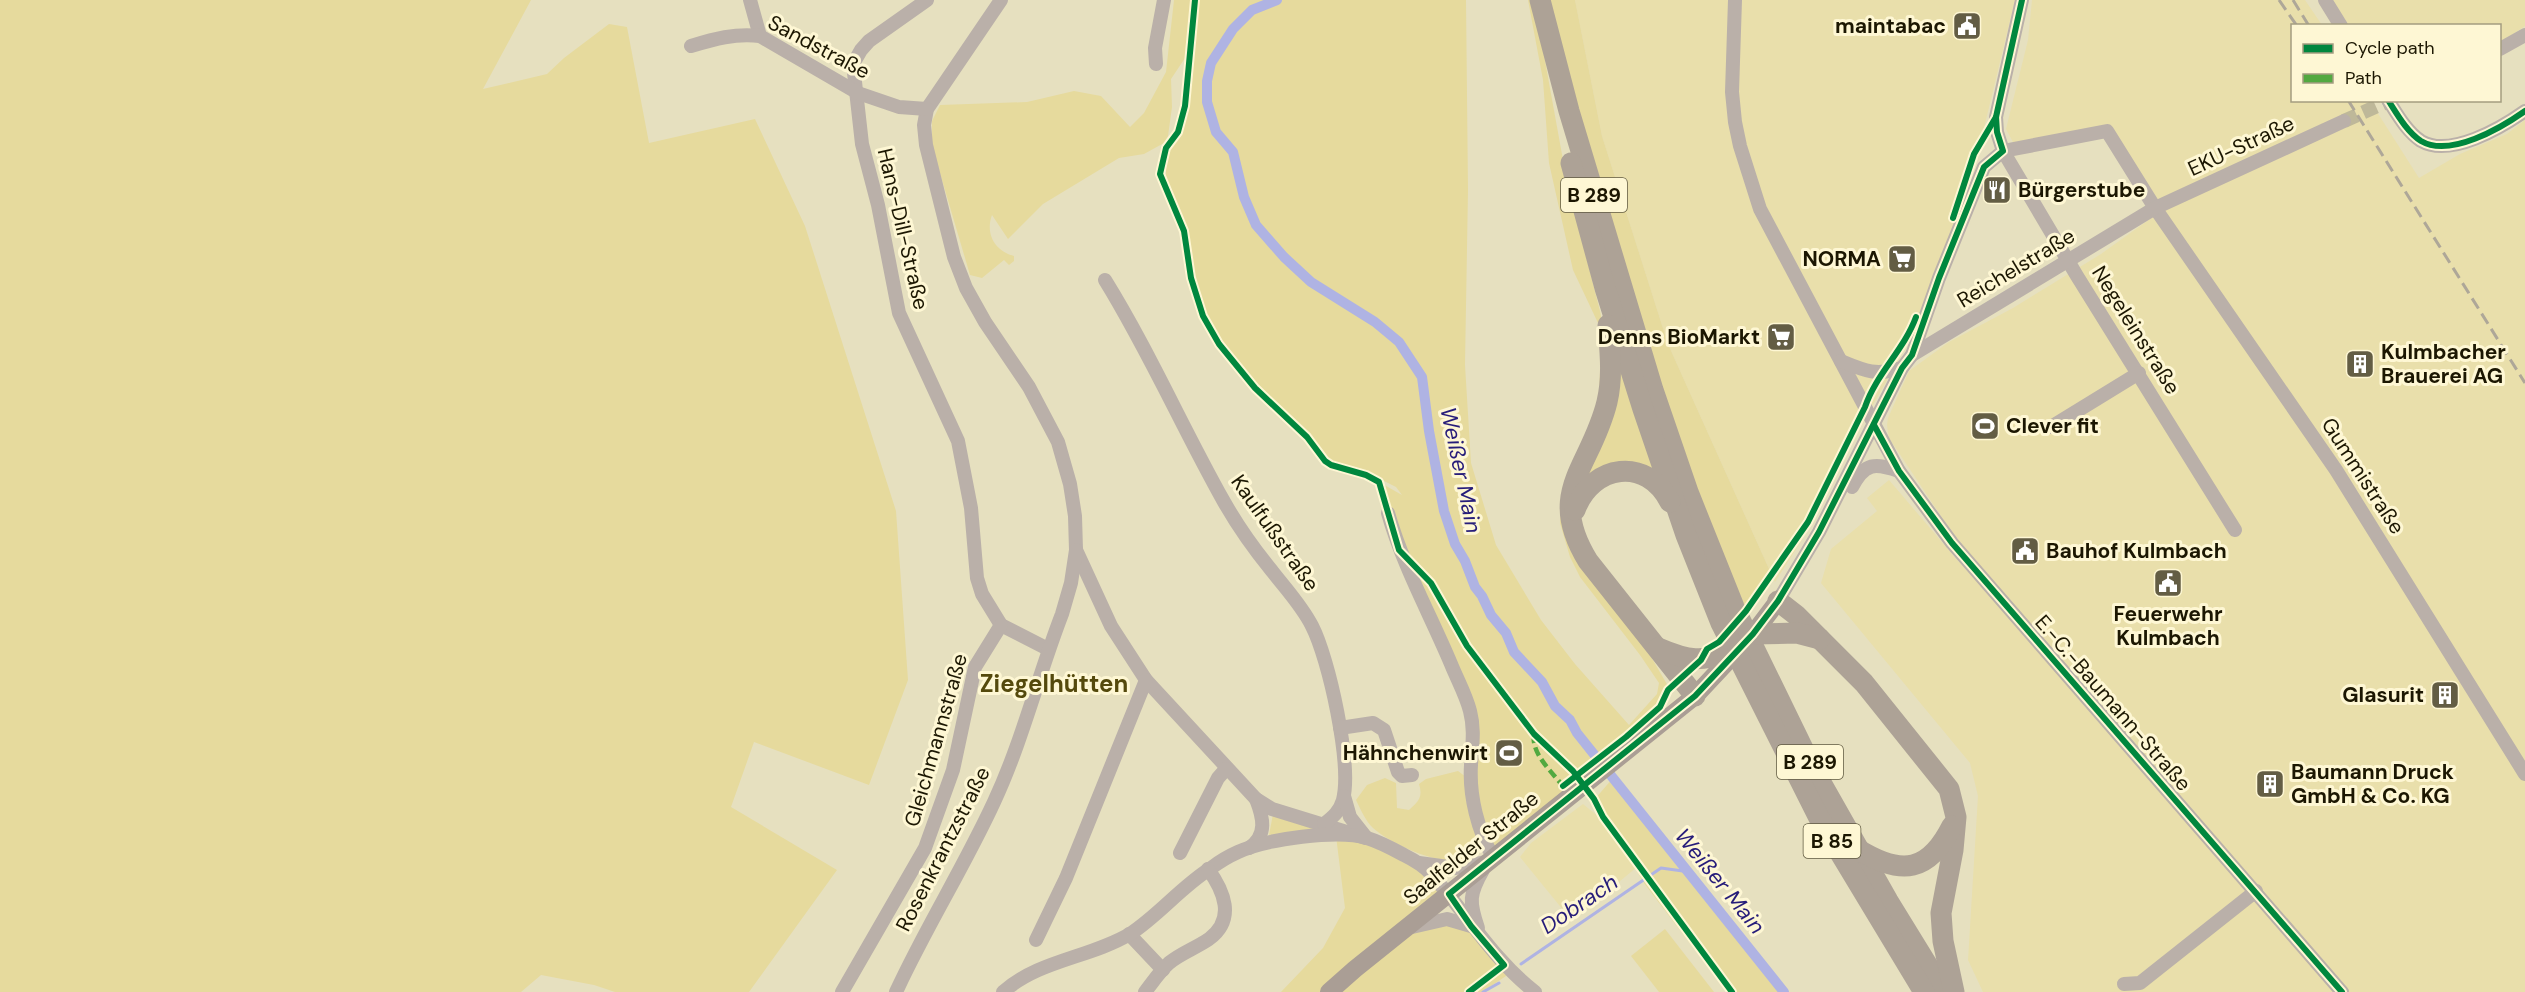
<svg xmlns="http://www.w3.org/2000/svg" width="2525" height="992" font-family="'DM Sans',sans-serif">
  <rect width="100%" height="100%" fill="#e6e0bf"/>
  <!-- built -->
  <g fill="#e9dfab">
    <polygon points="1575,0 2015,0 1976,161 1915,331 1865,419 1802,540 1775,582 1668,344 1602,136"/>
    <polygon points="2032,0 2305,0 2322,25 2292,26 2292,100 2370,101 2419,178 2460,154 2507,134 2525,120 2525,992 1983,992 1968,960 1978,796 1970,763 1821,583 1831,549 1877,511 1867,498 1889,480 1959,562 1969,553 1949,528 1889,438 1887,425 1888,418 1909,371 1949,342 2013,308 2101,254 2161,211 2112,130 2015,146 2006,129 2028,40"/>
    <polygon points="2332,0 2525,0 2525,26 2500,43 2500,26 2347,25"/>
    <polygon points="1583,804 1599,817 1637,867 1572,921 1520,857 1531,843"/>
  </g>
  <!-- green -->
  <g fill="#e6da9d">
    <polygon points="0,0 531,0 483,89 547,74 564,58 609,24 627,27 649,143 755,119 805,226 896,511 908,680 869,785 754,742 731,807 837,870 749,992 615,992 594,985 541,975 521,992 0,992"/>
    <path d="M1174,0H1193L1187,55L1171,79L1172,107L1168,136L1164,143L1144,154L1119,158L1043,204L1008,239L992,215C985,234 995,251 1014,256V261L1009,265L1004,260L982,278L970,275L932,146V121L940,105L1027,102L1074,91L1101,96L1130,127L1144,113L1166,72Z"/>
    <polygon points="1197,0 1466,0 1468,190 1465,365 1471,463 1496,545 1541,620 1575,664 1629,725 1657,694 1659,683 1640,655 1580,577 1570,557 1560,523 1561,497 1595,411 1599,391 1601,354 1598,323 1573,270 1549,163 1543,80 1528,0 1534,0 1567,182 1600,311 1605,338 1605,382 1563,505 1668,686 1661,700 1633,730 1577,774 1556,753 1580,789 1493,857 1479,824 1470,711 1379,482 1402,495 1396,487 1364,471 1332,461 1321,452 1304,430 1246,376 1225,349 1208,320 1193,275 1186,228 1166,180 1166,168 1171,146 1185,124"/>
    <polygon points="1547,0 1575,0 1602,136 1668,344 1770,571 1745,607 1670,424"/>
    <polygon points="1614,344 1664,479 1587,480"/>
    <path d="M1458,771L1466,777V800L1480,847C1475,851 1470,856 1465,858C1442,868 1391,844 1373,828C1365,820 1361,810 1356,800L1367,785L1385,778L1396,783L1397,808L1409,810C1419,801 1423,797 1419,784L1426,779Z"/>
    <polygon points="1613,778 1781,992 1727,992 1644,883 1594,800"/>
    <polygon points="1273,814 1314,827 1312,830 1269,835"/>
    <polygon points="1336,836 1366,838 1419,863 1449,894 1412,926 1447,919 1481,938 1512,972 1482,992 1281,992 1323,948 1345,908"/>
    <polygon points="1665,929 1714,992 1659,992 1631,956"/>
  </g>
  <g fill="none" stroke-linecap="round" stroke-linejoin="round">
    <!-- stream -->
    <g stroke="#afb3e3" stroke-width="3">
      <polyline points="1521,964 1661,868 1690,872"/>
      <polyline points="1483,992 1499,983"/>
    </g>
    <!-- canal -->
    <polyline stroke="#afb3e3" stroke-width="10" points="1277,0 1252,10 1233,29 1211,63 1207,81 1207,102 1216,132 1233,152 1244,197 1256,225 1284,257 1311,282 1375,322 1399,342 1422,377 1429,431 1444,511 1455,544 1465,561 1475,587 1482,596 1491,615 1506,633 1514,652 1542,682 1555,706 1570,720 1577,733 1784,992"/>
    <!-- minor-tunnel -->
    <polyline stroke="#beb899" stroke-width="14" stroke-dasharray="14 7" stroke-linecap="butt" points="2344,121 2391,100"/>
    <!-- minor -->
    <g stroke="#bab0a9" stroke-width="14">
      <polyline points="750,0 760,36"/>
      <polyline points="927,0 869,41 861,50 853,64 862,144 878,205 899,313 958,441 971,508 977,578 982,594 1001,625 1048,649"/>
      <polyline points="1001,0 927,109 924,125 926,145 954,257 966,288 985,322 1029,387 1058,442 1070,484 1075,516 1076,550 1111,626 1146,680 1256,799 1272,809 1366,838"/>
      <polyline points="1735,0 1732,92 1735,122 1740,146 1760,209 1899,471 1952,543 2342,992"/>
      <polyline points="2022,0 1996,117 1997,132 2003,151 2077,276 2235,530"/>
      <polyline points="2325,0 2341,26"/>
      <path d="M691,46C714,39 735,33 760,36L858,93L899,107L927,109"/>
      <polyline points="2500,49 2525,35"/>
      <polyline points="1156,64 1155,48 1164,0"/>
      <path d="M2388,100C2397,114 2407,132 2421,141C2450,158 2501,128 2525,111"/>
      <path d="M1105,280C1149,351 1182,427 1223,500C1237,525 1254,549 1272,571C1286,589 1302,606 1312,626C1329,659 1352,764 1343,800C1340,811 1333,817 1324,824"/>
      <polyline points="1912,355 1939,278 1984,167 2003,151 2107,131 2155,208 2336,470 2525,774"/>
      <path d="M1841,361C1865,371 1876,376 1902,368"/>
      <polyline points="2051,427 2139,373"/>
      <path d="M1852,487C1865,462 1875,463 1899,471"/>
      <path d="M1388,513C1403,566 1430,614 1451,664C1457,679 1466,695 1470,711C1475,730 1472,746 1471,765C1469,796 1478,831 1493,857"/>
      <polyline points="1778,601 1819,532 1902,368 1912,355 2155,208 2344,121"/>
      <polyline points="1340,728 1373,723 1384,730 1398,772 1402,776 1412,775"/>
      <polyline points="1344,796 1350,817 1365,836"/>
      <path d="M1249,848C1268,835 1263,817 1256,799"/>
      <polyline points="1180,853 1218,778 1226,769"/>
      <polyline points="1419,863 1456,868 1485,862"/>
      <polyline points="1412,927 1447,919 1471,926"/>
      <path d="M1478,928C1469,902 1469,894 1483,870"/>
      <polyline points="1129,934 1163,970"/>
      <polyline points="1036,940 1066,878 1146,680"/>
      <polyline points="2124,984 2140,983 2256,891"/>
      <polyline points="842,992 925,848 953,770 975,667 1001,625"/>
      <path d="M896,992C926,927 964,867 994,802C1022,742 1038,676 1062,614L1071,583L1076,550"/>
      <path d="M1003,992C1039,960 1089,958 1130,934C1159,915 1182,886 1211,868C1219,862 1229,856 1238,852C1266,839 1338,829 1367,838C1380,842 1393,849 1404,855C1414,860 1423,865 1430,873C1466,912 1492,959 1535,992"/>
      <path d="M1145,992C1152,983 1160,971 1169,963C1181,953 1196,948 1209,939C1236,919 1224,891 1208,869"/>
    </g>
    <!-- major -->
    <polyline stroke="#aa9e95" stroke-width="18" points="1329,992 1355,969 1695,696 1753,634 1778,601"/>
    <!-- highway -->
    <g stroke="#ada296" stroke-width="21">
      <polyline points="1540,0 1569,111 1653,390 1688,492 1734,607 1811,765 1888,901 1944,992"/>
      <polyline points="1571,163 1605,288 1643,409 1686,535 1721,623 1819,818 1924,992"/>
      <path d="M1608,325C1610,351 1613,377 1607,402C1591,468 1545,491 1588,561L1695,696"/>
      <path d="M1575,510C1592,464 1647,456 1670,502"/>
      <polyline points="1778,601 1796,615 1864,683 1949,789 1956,817 1953,850 1941,913 1943,941 1954,992"/>
      <polyline points="1753,634 1797,633 1820,639"/>
      <path d="M1658,648C1695,664 1701,660 1739,650"/>
      <path d="M1859,850C1902,876 1929,872 1952,826"/>
    </g>
    <!-- rail -->
    <g stroke="#aea798" stroke-width="3" stroke-dasharray="12 6" stroke-linecap="butt">
      <polyline points="2279,0 2297,26"/>
      <polyline points="2293,0 2309,26"/>
      <polyline points="2348,100 2525,383"/>
    </g>
    <!-- quiet -->
    <path stroke="#52a940" stroke-width="4.5" stroke-dasharray="9 4.5" stroke-linecap="butt" d="M1534,734C1531,755 1553,772 1565,789"/>
    <!-- cycleway casing -->
    <g stroke="#fef7d4" stroke-width="10">
      <g id="cycleway">
        <polyline points="1195,0 1185,106 1178,132 1166,148 1160,174 1184,231 1191,278 1203,316 1219,344 1255,388 1307,437 1325,461 1331,465 1366,475 1379,482 1399,550 1431,583 1467,646 1534,734 1573,771 1594,799 1603,817 1732,992"/>
        <path d="M2388,100C2397,114 2407,132 2421,141C2450,158 2501,128 2525,111"/>
        <polyline points="1953,218 1974,154 1996,117"/>
        <polyline points="1874,425 1899,471 1952,543 2342,992"/>
        <path d="M1563,786L1626,737L1660,707L1668,690L1701,660L1707,649L1719,642L1746,611L1808,522L1865,407C1876,374 1904,350 1916,317"/>
        <polyline points="1469,992 1504,965 1471,926 1449,894 1695,696 1753,634 1778,601 1819,532 1902,368 1912,355 1939,278 1984,167 2003,151 1997,132 1996,117 2022,0"/>
      </g>
    </g>
    <!-- cycleway -->
    <use href="#cycleway" stroke="#00873e" stroke-width="6"/>
  </g>
  <!-- icons -->
  <defs>
    <g id="civic-square" transform="scale(1.5)"><rect x="-9" y="-9" width="18" height="18" rx="4" fill="#635d44" stroke="#fef7d4"/><path d="M-.6-6.5H3V-4.5H.6V-3L4-1V1h2V6H-6V1h2V-1L-.6-3ZM-1.2 2.5V6h2.4V2.5Z" fill="#fff"/></g>
    <g id="restaurant-square" transform="scale(1.5)"><rect x="-9" y="-9" width="18" height="18" rx="4" fill="#635d44" stroke="#fef7d4"/><path d="M-5-6h1v4h1v-4h1v4h1v-4h1v5L-1.5 .5V6h-2V.5L-5-1ZM5-6V6H3V1.5H1.5Q1.5-4 5-6Z" fill="#fff"/></g>
    <g id="supermarket-square" transform="scale(1.5)"><rect x="-9" y="-9" width="18" height="18" rx="4" fill="#635d44" stroke="#fef7d4"/><path d="M-6-5.5h2.5l.6 2H6L4.5 2H-2.5L-4.4-4H-6ZM-1.5 3.2a1.3 1.3 0 1 0 .1 0ZM3 3.2a1.3 1.3 0 1 0 .1 0Z" fill="#fff"/></g>
    <g id="building-square" transform="scale(1.5)"><rect x="-9" y="-9" width="18" height="18" rx="4" fill="#635d44" stroke="#fef7d4"/><path d="M-4-6H4V6H1V3H-1V6H-4ZM-2.5-4.3h1.7v1.8h-1.7ZM.8-4.3h1.7v1.8H.8ZM-2.5-1h1.7V.8h-1.7ZM.8-1h1.7V.8H.8Z" fill="#fff"/></g>
    <g id="stadium-square" transform="scale(1.5)"><rect x="-9" y="-9" width="18" height="18" rx="4" fill="#635d44" stroke="#fef7d4"/><path d="M0-5a6.5 5 0 1 0 0 10a6.5 5 0 1 0 0-10ZM-3.5-1.8h7v3.6h-7Z" fill="#fff"/></g>
  </defs>
  <g fill-rule="evenodd">
    <use href="#civic-square" x="1967" y="26"/>
    <use href="#restaurant-square" x="1997" y="190"/>
    <use href="#supermarket-square" x="1902" y="259"/>
    <use href="#supermarket-square" x="1781" y="337"/>
    <use href="#building-square" x="2360" y="364"/>
    <use href="#stadium-square" x="1985" y="426"/>
    <use href="#civic-square" x="2025" y="551"/>
    <use href="#civic-square" x="2168" y="583"/>
    <use href="#building-square" x="2445" y="695"/>
    <use href="#stadium-square" x="1509" y="753"/>
    <use href="#building-square" x="2270" y="784"/>
  </g>
  <g text-anchor="middle" dominant-baseline="central" stroke-width="6" stroke-linejoin="round" paint-order="stroke">
    <!-- shield labels -->
    <g fill="#fef7d4" stroke="#605a41" stroke-width="1.5">
      <rect x="1561" y="178" width="66" height="34" rx="4.5"/>
      <rect x="1777" y="745" width="66" height="34" rx="4.5"/>
      <rect x="1803.5" y="824" width="57" height="34" rx="4.5"/>
    </g>
    <g font-size="20" font-weight="bold" fill="#1c1702">
      <text x="1594" y="195">B 289</text>
      <text x="1810" y="762">B 289</text>
      <text x="1832" y="841">B 85</text>
    </g>
    <!-- poi labels -->
    <g font-size="21" font-weight="bold" fill="#1c1702" stroke="#fef7d4" text-anchor="end">
      <text x="1946" y="26">maintabac</text>
      <text x="2018" y="190" text-anchor="start">Bürgerstube</text>
      <text x="1881" y="259">NORMA</text>
      <text x="1760" y="337">Denns BioMarkt</text>
      <text x="2381" y="352" text-anchor="start">Kulmbacher<tspan x="2381" dy="24">Brauerei AG</tspan></text>
      <text x="2006" y="426" text-anchor="start">Clever fit</text>
      <text x="2046" y="551" text-anchor="start">Bauhof Kulmbach</text>
      <text x="2168" y="614" text-anchor="middle">Feuerwehr<tspan x="2168" dy="24">Kulmbach</tspan></text>
      <text x="2424" y="695">Glasurit</text>
      <text x="1488" y="753">Hähnchenwirt</text>
      <text x="2291" y="772" text-anchor="start">Baumann Druck<tspan x="2291" dy="24">GmbH &amp; Co. KG</tspan></text>
    </g>
    <!-- street labels -->
    <g font-size="21" fill="#1c1702" stroke="#fef7d4">
      <text transform="translate(819 47) rotate(28)">Sandstraße</text>
      <text transform="translate(2241 146) rotate(-25)">EKU-Straße</text>
      <text transform="translate(903 229) rotate(77)">Hans-Dill-Straße</text>
      <text transform="translate(2016 268) rotate(-31)">Reichelstraße</text>
      <text transform="translate(2136 330) rotate(58)">Negeleinstraße</text>
      <text transform="translate(2363 476) rotate(57)">Gummistraße</text>
      <text transform="translate(1275 533) rotate(55)">Kaulfußstraße</text>
      <text transform="translate(2113 703) rotate(49)">E.-C.-Baumann-Straße</text>
      <text transform="translate(936 740) rotate(-74)">Gleichmannstraße</text>
      <text transform="translate(1471 848) rotate(-39)">Saalfelder Straße</text>
      <text transform="translate(943 849) rotate(-63)">Rosenkrantzstraße</text>
    </g>
    <!-- water labels -->
    <g font-size="22" font-style="italic" fill="#271d7a" stroke="#fef7d4">
      <text transform="translate(1461 470) rotate(78)">Weißer Main</text>
      <text transform="translate(1720 881) rotate(51)">Weißer Main</text>
      <text transform="translate(1579 904) rotate(-34)">Dobrach</text>
    </g>
    <!-- quarter labels -->
    <g font-size="24" font-weight="bold" fill="#54490c" stroke="#fef7d4">
      <text x="1054" y="683">Ziegelhütten</text>
    </g>
  </g>
  <!-- legend -->
  <rect x="2291" y="24" width="210" height="78" fill="#fef7d4" stroke="#a49d80" stroke-width="1.5"/>
  <rect x="2303" y="44" width="30" height="9" fill="#00873e" stroke="#a49d80" stroke-width="1.5"/>
  <text x="2345" y="54" font-size="18" fill="#1c1702">Cycle path</text>
  <rect x="2303" y="74" width="30" height="9" fill="#52a940" stroke="#a49d80" stroke-width="1.5"/>
  <text x="2345" y="84" font-size="18" fill="#1c1702">Path</text>
</svg>
